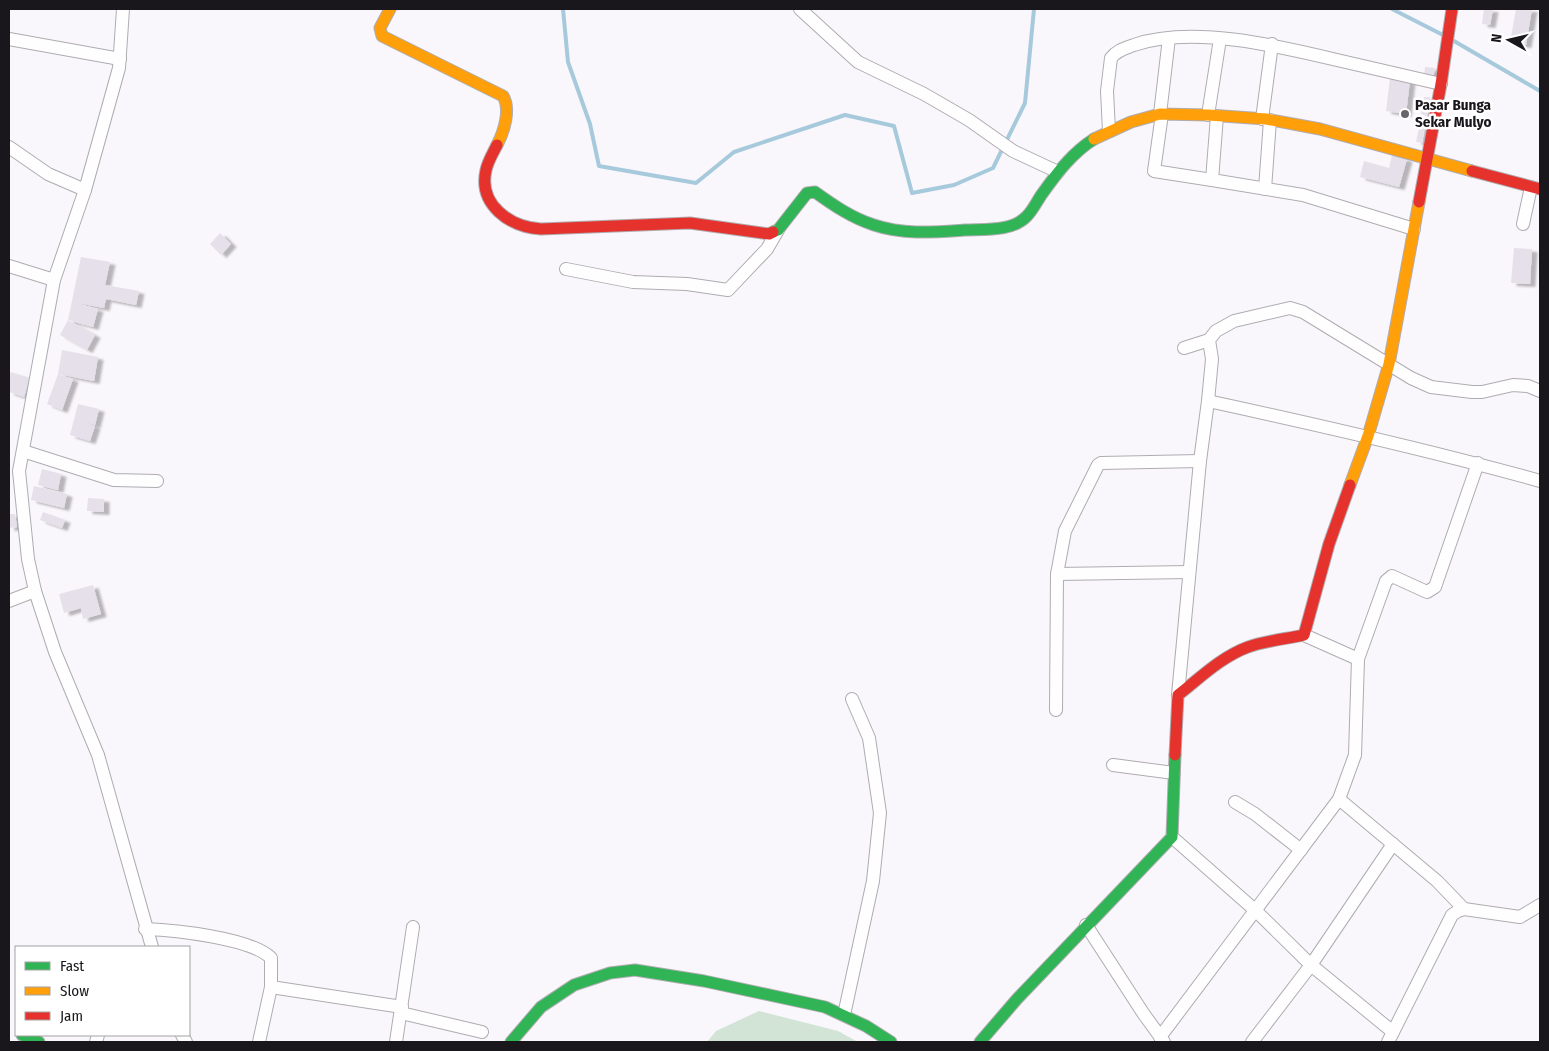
<svg xmlns="http://www.w3.org/2000/svg" width="1549" height="1051" font-family="'Fira Sans Condensed',sans-serif">
  <defs>
    <filter id="shadow"><feDropShadow dx="5.5" dy="3" stdDeviation="1" flood-color="#0004"/></filter>
  </defs>
  <rect width="100%" height="100%" fill="#faf7fc"/>
  <!-- green -->
  <polygon fill="#d1e4d5" points="759,1011 838,1031 858,1042 707,1042 716,1031"/>
  <g fill="none" stroke-linecap="round" stroke-linejoin="round">
    <!-- stream -->
    <g stroke="#a6cadc" stroke-width="4">
      <polyline points="563,9 568,62 590,124 599,166 696,183 734,152 845,115 894,126 912,193 954,185 993,168 1025,103 1034,9"/>
      <polyline points="1392,9 1443,35"/>
      <polyline points="1454,41 1540,91"/>
    </g>
  </g>
  <!-- building -->
  <g fill="#e5e0ea" filter="url(#shadow)">
    <polygon points="1484,9 1493,9 1490,25 1482,24"/>
    <polygon points="1516,9 1532,9 1526,45 1510,43"/>
    <polygon points="1425,67 1435,68 1433,79 1424,78"/>
    <polygon points="1390,78 1410,80 1406,114 1386,111"/>
    <polygon points="1424,97 1430,97 1427,116 1421,114"/>
    <polygon points="1420,123 1425,123 1422,143 1416,142"/>
    <polygon points="1392,155 1407,159 1399,187 1360,177 1364,161 1389,168"/>
    <polygon points="220,233 231,244 221,255 210,244"/>
    <polygon points="1514,248 1532,249 1530,284 1511,283"/>
    <polygon points="81,257 110,262 105,285 139,291 136,305 106,299 104,308 77,303 98,309 93,327 68,320"/>
    <polygon points="68,320 95,335 87,350 60,335"/>
    <polygon points="62,350 98,357 94,381 58,374"/>
    <polygon points="11,372 30,378 24,397 9,392 9,377"/>
    <polygon points="58,374 73,379 62,410 47,404"/>
    <polygon points="78,404 99,409 95,425 87,423 95,426 90,441 70,435"/>
    <polygon points="42,469 61,474 58,490 38,485"/>
    <polygon points="34,486 67,494 64,508 31,500"/>
    <polygon points="88,498 104,499 104,512 87,511"/>
    <polygon points="43,512 65,520 62,528 40,520"/>
    <polygon points="9,514 15,514 17,527 9,528"/>
    <polygon points="93,585 101,614 83,619 81,608 64,613 59,594"/>
  </g>
  <g fill="none" stroke-linecap="round" stroke-linejoin="round">
    <!-- street casing -->
    <g stroke="#afacb1" stroke-width="14">
      <g id="street">
        <polyline points="123,9 119,68 85,190 54,280 19,471 28,559 35,591 55,652 98,755 152,947"/>
        <polyline points="800,9 858,62 924,94 969,120 1013,151 1058,172"/>
        <polyline points="9,39 120,59"/>
        <polyline points="1160,114 1169,38"/>
        <polyline points="1162,114 1154,171 1212,180"/>
        <polyline points="1208,115 1220,39"/>
        <polyline points="1217,116 1212,180 1303,195 1414,229"/>
        <polyline points="1262,119 1272,44"/>
        <path d="M1109,131L1107,91L1111,58C1117,50 1126,48 1134,45C1192,25 1279,46 1337,60C1372,68 1407,76 1441,84"/>
        <polyline points="9,147 48,174 85,190"/>
        <polyline points="1265,189 1270,120"/>
        <polyline points="1523,224 1531,187"/>
        <polyline points="9,266 54,280"/>
        <polyline points="566,269 633,282 687,284 728,290 767,249 778,230"/>
        <polyline points="1184,348 1209,340"/>
        <polyline points="1208,401 1212,359 1209,340 1216,331 1234,321 1290,308 1303,312 1411,378 1431,387 1472,392 1482,392 1513,385 1528,386 1540,391"/>
        <polyline points="23,451 114,480 157,481"/>
        <polyline points="1189,572 1057,574 1065,531 1098,465 1101,463 1200,461"/>
        <polyline points="9,601 35,591"/>
        <polyline points="1304,635 1358,659"/>
        <path d="M1178,695L1200,461L1208,401C1319,425 1430,450 1540,481"/>
        <polyline points="1056,710 1057,574"/>
        <polyline points="1113,765 1174,773"/>
        <polyline points="1339,799 1437,881 1464,909"/>
        <polyline points="1235,802 1255,814 1301,850"/>
        <polyline points="1172,837 1256,911 1311,965 1393,1032"/>
        <polyline points="1086,925 1143,1013 1164,1042"/>
        <path d="M145,929C174,930 251,938 271,958V987L259,1042"/>
        <polyline points="271,987 402,1007"/>
        <polyline points="401,1013 482,1032"/>
        <polyline points="844,1015 873,881 880,813 869,738 852,699"/>
        <polyline points="182,1035 186,1042"/>
        <polyline points="1160,1037 1339,799 1355,755 1358,659 1386,581 1392,576 1427,592 1435,587 1478,463"/>
        <polyline points="96,1042 98,1035"/>
        <polyline points="396,1042 413,927"/>
        <polyline points="1252,1042 1311,965 1393,844"/>
        <polyline points="1388,1042 1452,915 1458,911 1464,909 1520,917 1540,905"/>
      </g>
    </g>
    <!-- fast casing -->
    <g stroke="#afacb1" stroke-width="13">
      <g id="fast">
        <path d="M773,232L778,230L807,193L815,192C833,205 852,218 874,225C904,235 935,232 965,230C985,229 1012,232 1027,216C1033,210 1037,201 1042,194C1057,173 1072,153 1094,139"/>
        <polyline points="22,1035 39,1042"/>
        <polyline points="511,1042 541,1007 574,985 610,973 635,970 704,981 825,1007 866,1026 891,1042"/>
        <polyline points="980,1042 1017,999 1172,837 1175,755"/>
      </g>
    </g>
    <!-- slow casing -->
    <g stroke="#afacb1" stroke-width="13">
      <g id="slow">
        <path d="M390,9L380,28L382,36L503,96C511,109 504,132 497,145"/>
        <polyline points="1094,139 1131,122 1160,114 1208,115 1266,119 1320,129 1472,171"/>
        <polyline points="1350,485 1368,436 1389,364 1419,202"/>
      </g>
    </g>
    <!-- jam casing -->
    <g stroke="#afacb1" stroke-width="13">
      <g id="jam">
        <path d="M497,145C493,153 488,161 486,170C478,205 510,227 541,229L690,223L769,234L773,232"/>
        <polyline points="1472,171 1540,189"/>
        <polyline points="1419,202 1441,84 1452,9"/>
        <path d="M1175,755L1178,695C1200,678 1221,657 1248,647C1265,641 1285,639 1304,635L1329,544L1350,485"/>
      </g>
    </g>
    <!-- street -->
    <use href="#street" stroke="#fefeff" stroke-width="12"/>
    <!-- fast -->
    <use href="#fast" stroke="#30b455" stroke-width="11"/>
    <!-- slow -->
    <use href="#slow" stroke="#ff9f0a" stroke-width="11"/>
    <!-- jam -->
    <use href="#jam" stroke="#e5322d" stroke-width="11"/>
  </g>
  <!-- markers -->
  <circle fill="#68656a" stroke="#fff" stroke-width="2" cx="1405" cy="114" r="5"/>
  <g text-anchor="middle" dominant-baseline="central" stroke-width="5" stroke-linejoin="round" paint-order="stroke">
    <!-- poi labels -->
    <g font-size="15" font-weight="bold" fill="#19161c" stroke="#fff" text-anchor="start">
      <text x="1415" y="105">Pasar Bunga<tspan x="1415" dy="17">Sekar Mulyo</tspan></text>
    </g>
  </g>
  <!-- border -->
  <rect width="1549" height="1051" fill="none" stroke="#19161c" stroke-width="20"/>
  <!-- legend -->
  <rect x="15" y="946" width="175" height="90" fill="#ffffff" stroke="#a3a2a4"/>
  <rect x="25" y="962" width="25" height="8" fill="#30b455" stroke="#a3a2a4"/>
  <text x="60" y="971" font-size="15" fill="#19161c">Fast</text>
  <rect x="25" y="987" width="25" height="8" fill="#ff9f0a" stroke="#a3a2a4"/>
  <text x="60" y="996" font-size="15" fill="#19161c">Slow</text>
  <rect x="25" y="1012" width="25" height="8" fill="#e5322d" stroke="#a3a2a4"/>
  <text x="60" y="1021" font-size="15" fill="#19161c">Jam</text>
  <!-- north arrow -->
  <g transform="translate(1509 40) rotate(278)" stroke="#ffffff" stroke-width="4" paint-order="stroke">
  <path d="M0-4L9 19L0 12L-9 19Z" fill="#19161c"/>
  <text y="-8" font-size="14" font-weight="bold" text-anchor="middle" fill="#19161c">N</text>
  </g>
</svg>
